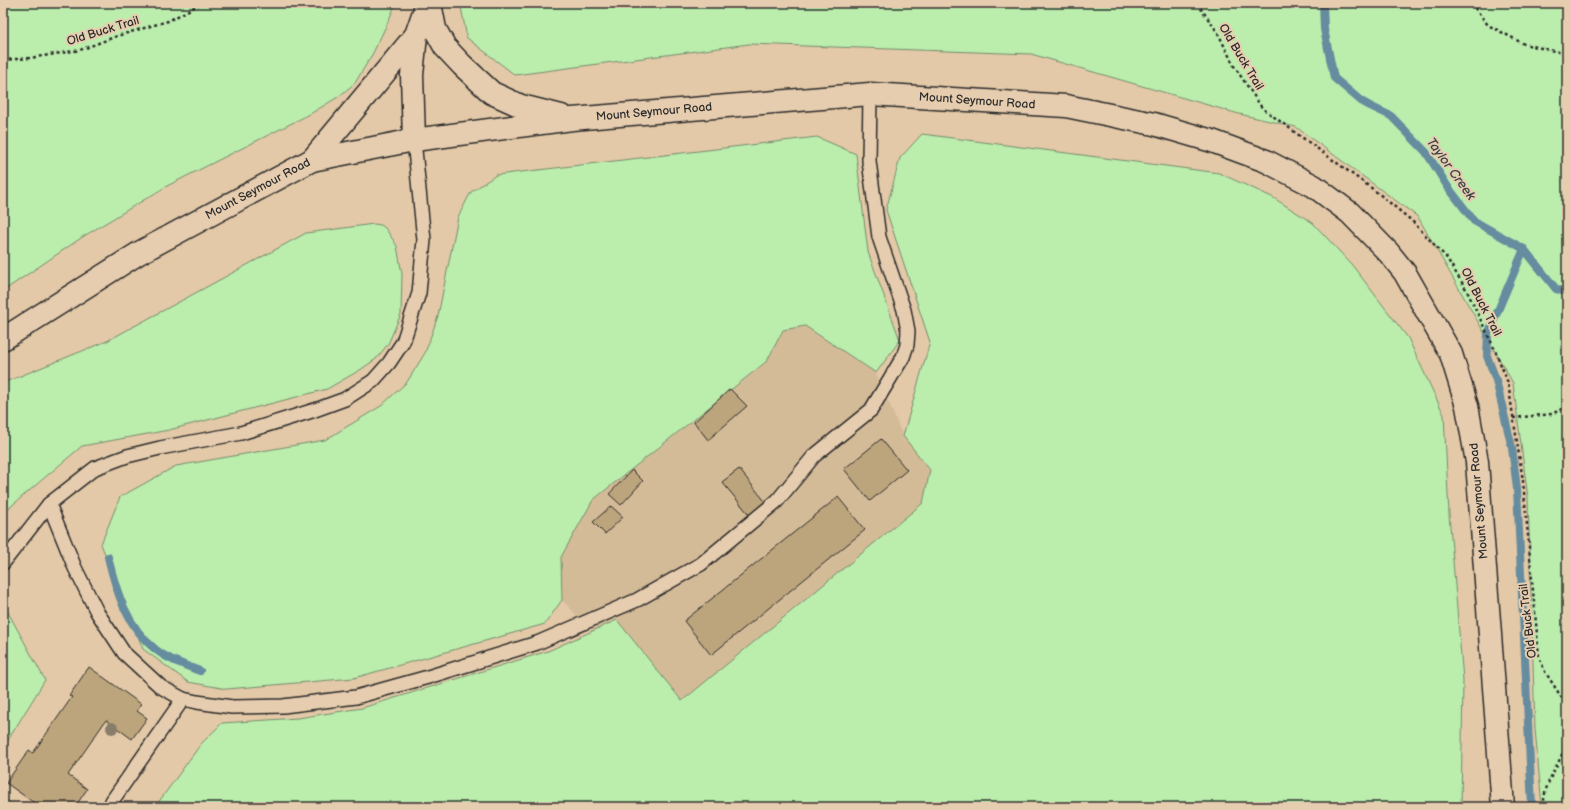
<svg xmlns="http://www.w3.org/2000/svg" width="1570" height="810" font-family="'Balsamiq Sans',sans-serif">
  <rect width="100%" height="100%" fill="#e3c9a7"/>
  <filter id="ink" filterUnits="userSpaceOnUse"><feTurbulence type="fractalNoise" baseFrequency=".025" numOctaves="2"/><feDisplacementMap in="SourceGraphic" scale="8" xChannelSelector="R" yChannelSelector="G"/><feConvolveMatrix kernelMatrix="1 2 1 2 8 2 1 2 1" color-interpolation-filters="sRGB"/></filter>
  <g filter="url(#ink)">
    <!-- built -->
    <polygon fill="#d4bb98" points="805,326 876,373 903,436 930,470 923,503 682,701 617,620 592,631 562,600 561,557 593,500 767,361 783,330"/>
    <!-- green -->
    <g fill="#bbedad" stroke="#738c6c">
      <polygon points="3,3 396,3 387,24 373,53 355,83 338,97 310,114 167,186 84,236 3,291"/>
      <polygon points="463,3 1567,3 1567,807 1542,807 1535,729 1528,498 1513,383 1418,217 1296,127 1239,114 1031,54 749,44 515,75 467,38 461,7"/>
      <polygon points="922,134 1219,173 1272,197 1313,223 1352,265 1408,338 1444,415 1449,514 1463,680 1461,807 155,807 201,744 222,723 298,718 362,708 548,651 617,620 682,701 923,503 930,470 903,436 930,342 886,210 900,158"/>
      <polygon points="817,137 856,154 868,252 900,340 876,373 805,326 783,330 767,361 593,500 561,557 562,600 545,624 354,678 227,689 188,682 143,649 101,544 120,497 176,466 325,440 381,406 407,382 425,353 438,316 458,217 471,192 496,175"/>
      <polygon points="374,224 381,225 386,229 397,246 402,274 401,314 388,344 376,359 360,370 327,389 169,430 82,446 3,513 3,383 107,341 306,233"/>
      <polygon points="4,605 45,680 3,748 3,606"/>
      <polygon points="3,798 16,807 3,807"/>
    </g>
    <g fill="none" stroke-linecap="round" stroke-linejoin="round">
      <!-- stream -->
      <g stroke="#658c9f" stroke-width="8">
        <polyline points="1323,3 1324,29 1334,78 1361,101 1370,106 1391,116 1426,152 1448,187 1474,221 1524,249 1556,289 1567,293"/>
        <polyline points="1524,249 1488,334 1487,356 1496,380 1512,448 1517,489 1532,807"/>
        <path d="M108,557C116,591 127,627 155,649C168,660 185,665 200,671"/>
      </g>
    </g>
    <!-- building -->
    <g fill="#bca57c" stroke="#2b2b2b">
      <polygon points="730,389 747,406 708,440 694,422"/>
      <polygon points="881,439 907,470 870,501 844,469"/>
      <polygon points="739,469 768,505 752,518 722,482"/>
      <polygon points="632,470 643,481 621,505 609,494"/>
      <polygon points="838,497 865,530 711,655 684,621"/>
      <polygon points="611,506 623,517 605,534 593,522"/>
      <polygon points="89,667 141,704 137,711 147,718 132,739 106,720 68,775 87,789 75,807 40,807 6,783 29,750 33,753 72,697 69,696"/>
    </g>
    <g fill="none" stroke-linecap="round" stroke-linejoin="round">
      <!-- lane casing -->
      <g stroke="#2b2b2b" stroke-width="16">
        <g id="lane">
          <polyline points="414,140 424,240 419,293 403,342 389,363 373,381 345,399 315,410 241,433 160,448 127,456 95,468 49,504 75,568 97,612 124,653 161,687 183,699 197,702 232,707 283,706 356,697 428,677 537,643 637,600 701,564 777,501 814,456 871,410 903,357 907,345 908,331 904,310 879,237 869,161 870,94"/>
          <polyline points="3,563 49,504"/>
          <polyline points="112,801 183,699"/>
        </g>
      </g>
      <!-- street casing -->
      <g stroke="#2b2b2b" stroke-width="25">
        <polyline id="street" points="414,140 412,75 416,35 427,3"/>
      </g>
      <!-- secondary casing -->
      <g stroke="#2b2b2b" stroke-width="25">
        <g id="secondary">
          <polyline points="430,3 435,29 445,47 462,65 492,93 521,106 561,116"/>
          <polyline points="312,160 416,35"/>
          <polyline points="3,339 139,253 312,160 414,140 572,119 870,94 1066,106 1154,124 1212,141 1266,161 1314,186 1350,213 1389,253 1405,273 1451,354 1467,406 1477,462 1503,807"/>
        </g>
      </g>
      <!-- path -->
      <g stroke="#2b2b2b" stroke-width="2.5" stroke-dasharray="3 3" stroke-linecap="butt">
        <polyline points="1197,3 1218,33 1234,66 1262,108 1378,193 1412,221 1446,257 1466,289 1495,350 1508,383 1523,481 1539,656 1544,670 1567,706"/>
        <polyline points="1471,3 1488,25 1524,44 1567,54"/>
        <polyline points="3,60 30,58 80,50 117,36 168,21 202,3"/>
        <polyline points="1513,418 1552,414 1567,406"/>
        <path d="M1544,807C1542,783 1561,764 1567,741"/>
      </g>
      <!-- lane -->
      <use href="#lane" stroke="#e7cdaf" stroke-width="13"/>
      <!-- street -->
      <use href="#street" stroke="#e7cdaf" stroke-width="22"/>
      <!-- secondary -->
      <use href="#secondary" stroke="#e7cdaf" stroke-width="22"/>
    </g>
    <!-- trees -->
    <circle fill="#867d6a" cx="112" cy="728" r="6"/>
  </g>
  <g text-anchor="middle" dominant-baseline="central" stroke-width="4" stroke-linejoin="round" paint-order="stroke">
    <!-- street labels -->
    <g font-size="12" fill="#2b2b2b" stroke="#e7cdaf">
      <text transform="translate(103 31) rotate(-17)">Old Buck Trail</text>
      <text transform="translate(1241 57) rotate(59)">Old Buck Trail</text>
      <text transform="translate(977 101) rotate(4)">Mount Seymour Road</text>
      <text transform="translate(654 112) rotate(-5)">Mount Seymour Road</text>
      <text transform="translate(258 189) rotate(-28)">Mount Seymour Road</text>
      <text transform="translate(1481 302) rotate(63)">Old Buck Trail</text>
      <text transform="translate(1479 501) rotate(-95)">Mount Seymour Road</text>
      <text transform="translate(1528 621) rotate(-97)">Old Buck Trail</text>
    </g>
    <!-- water labels -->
    <g font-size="13" font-style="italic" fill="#394348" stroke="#e7cdaf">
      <text transform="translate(1451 169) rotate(54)">Taylor Creek</text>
    </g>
  </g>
  <!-- margin -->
  <rect width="1570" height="810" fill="none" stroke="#e7cdaf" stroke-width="16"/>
  <rect x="8" y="8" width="1554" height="794" fill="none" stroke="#2b2b2b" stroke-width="1.5" filter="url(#ink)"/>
</svg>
